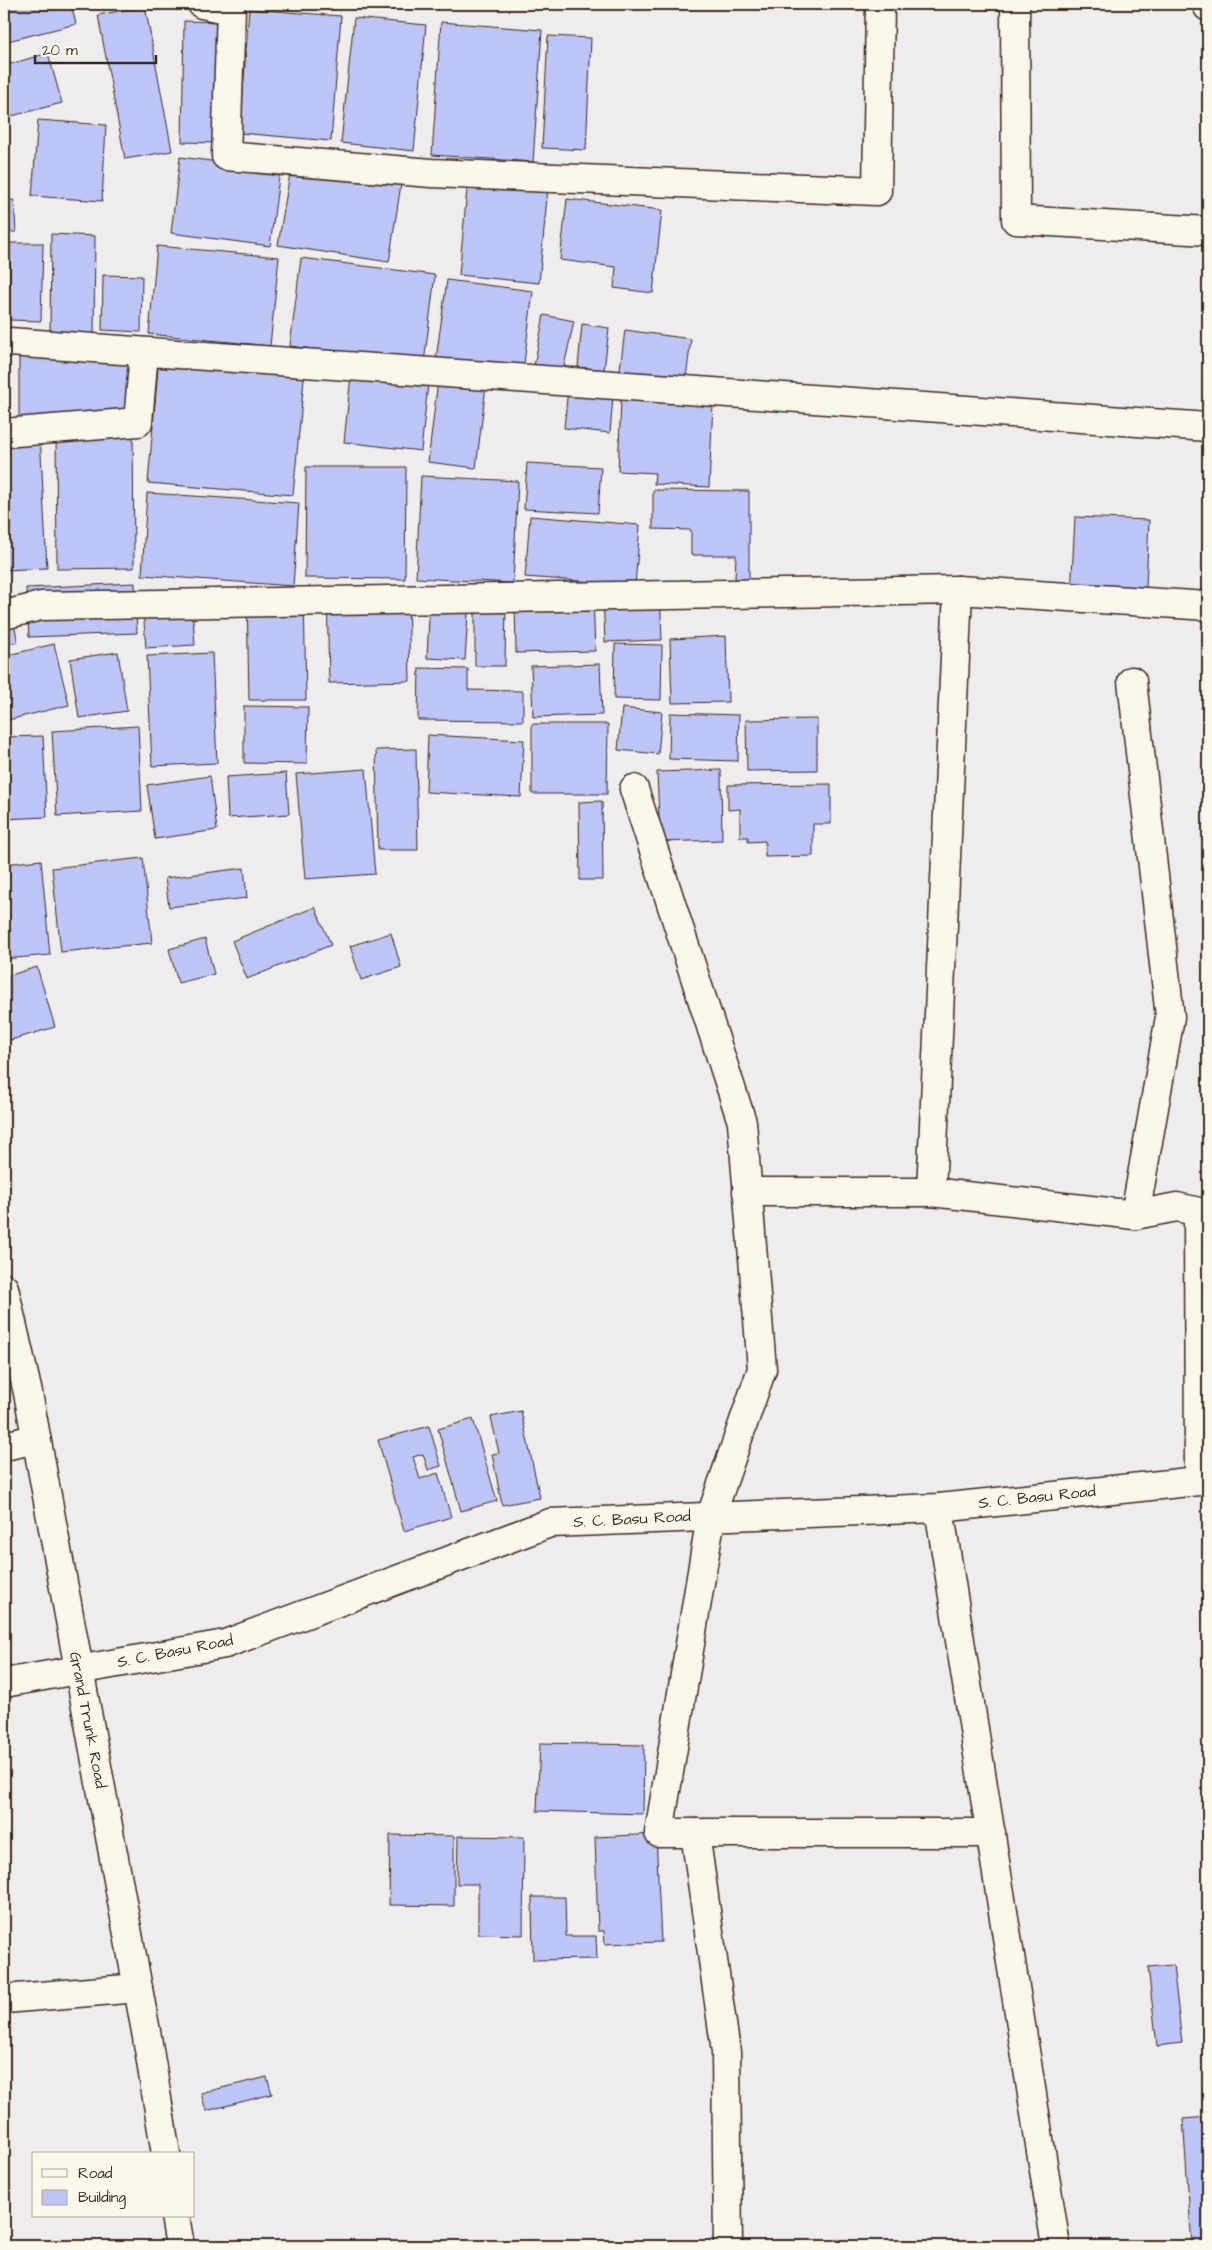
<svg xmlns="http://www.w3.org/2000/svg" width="1212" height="2250" font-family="'Architects Daughter',sans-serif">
  <rect width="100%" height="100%" fill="#efedee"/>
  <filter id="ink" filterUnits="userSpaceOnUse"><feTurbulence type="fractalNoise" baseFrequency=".02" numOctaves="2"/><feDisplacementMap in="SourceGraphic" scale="10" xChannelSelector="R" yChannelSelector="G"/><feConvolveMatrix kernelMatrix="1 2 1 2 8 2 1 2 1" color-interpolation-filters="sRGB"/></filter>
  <g filter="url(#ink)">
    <!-- building -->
    <g fill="#bec5f7" stroke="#3b2a1e">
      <polygon points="4,4 71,4 76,24 4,42"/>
      <polygon points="365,4 448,4 448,7 365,5"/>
      <polygon points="462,4 508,4 508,5 462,6"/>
      <polygon points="145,6 172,151 125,159 98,15"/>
      <polygon points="249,9 341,16 331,141 240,133"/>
      <polygon points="354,18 426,25 414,151 341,143"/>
      <polygon points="184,21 221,22 218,143 182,142"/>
      <polygon points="441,22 542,30 533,162 432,155"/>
      <polygon points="548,36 591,38 586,150 542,148"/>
      <polygon points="48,53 62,103 4,118 4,66"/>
      <polygon points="38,120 106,125 102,201 32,196"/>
      <polygon points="180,157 280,170 270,246 171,233"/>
      <polygon points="291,167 401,184 389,262 278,245"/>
      <polygon points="468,179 548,187 539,283 459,275"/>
      <polygon points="567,199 662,210 653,293 614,288 616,267 560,260"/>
      <polygon points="14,200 16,232 4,232 4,201"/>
      <polygon points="51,234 95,236 94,336 50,336"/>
      <polygon points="10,243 43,243 41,321 9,320"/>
      <polygon points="157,246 279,257 270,346 149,334"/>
      <polygon points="301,258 435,275 424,363 290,346"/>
      <polygon points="103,275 142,276 141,332 102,330"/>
      <polygon points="447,280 533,291 523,371 436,359"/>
      <polygon points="544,315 574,321 563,371 534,366"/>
      <polygon points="582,324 609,328 604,370 578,367"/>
      <polygon points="625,330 691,339 684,394 618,384"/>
      <polygon points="160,345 306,358 293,495 148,483"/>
      <rect x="19" y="351" width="123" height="67"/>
      <polygon points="352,366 429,374 421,451 344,442"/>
      <polygon points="439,372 487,378 476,468 428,462"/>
      <polygon points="569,379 614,384 610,433 564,428"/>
      <polygon points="621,399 713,404 709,487 654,484 655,473 618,471"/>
      <polygon points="56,429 133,429 134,568 57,569"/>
      <polygon points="40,434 47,568 5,570 4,436"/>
      <polygon points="527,463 601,467 598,513 524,509"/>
      <polygon points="306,467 406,467 405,579 305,578"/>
      <polygon points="421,476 518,481 513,583 416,578"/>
      <polygon points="653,490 749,491 749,579 735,579 736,555 691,555 691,530 653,529"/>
      <polygon points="147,493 299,503 293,586 142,575"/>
      <polygon points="530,516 640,525 635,585 525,577"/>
      <polygon points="1075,517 1149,520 1145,609 1071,595"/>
      <polygon points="135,583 137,633 29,637 26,588"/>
      <polygon points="4,590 6,590 18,642 4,645"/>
      <polygon points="408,590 410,681 329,683 327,591"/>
      <polygon points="191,592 195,645 146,648 142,595"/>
      <polygon points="660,592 662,640 605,642 603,595"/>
      <polygon points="304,594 306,700 249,700 247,595"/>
      <polygon points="593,595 595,651 516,653 515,597"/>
      <polygon points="430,597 469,599 465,660 427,658"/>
      <polygon points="475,601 506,601 505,666 475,666"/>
      <polygon points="726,636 728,702 672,703 670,639"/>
      <polygon points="54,644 69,705 4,721 4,656"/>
      <polygon points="615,644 662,645 661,700 614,699"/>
      <polygon points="118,652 127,711 79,718 70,659"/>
      <polygon points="212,653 217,763 152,766 147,656"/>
      <polygon points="600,664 602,715 533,717 531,666"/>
      <polygon points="419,668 468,669 468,690 523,691 523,721 418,720"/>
      <polygon points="244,706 308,707 307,764 244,763"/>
      <polygon points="622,708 662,712 658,754 618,750"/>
      <polygon points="670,713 739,715 738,761 669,759"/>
      <polygon points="817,719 817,770 747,771 746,720"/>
      <polygon points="532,724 608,724 607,794 532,794"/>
      <polygon points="138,726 142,811 57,816 52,731"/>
      <polygon points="428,735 524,740 521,797 426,792"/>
      <polygon points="43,736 47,817 4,819 4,737"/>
      <polygon points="416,749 418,850 378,850 376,750"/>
      <polygon points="366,769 375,874 305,879 296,774"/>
      <polygon points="721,770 722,840 660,842 657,772"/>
      <polygon points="286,773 289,814 228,818 226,777"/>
      <polygon points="210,776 217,830 155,839 147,785"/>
      <polygon points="831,784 831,824 813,824 813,856 765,857 765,841 748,842 748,837 740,837 740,809 728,810 728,785"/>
      <polygon points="602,801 603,880 580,880 579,802"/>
      <polygon points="143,858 152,943 61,952 52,868"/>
      <polygon points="41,860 50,955 4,959 4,864"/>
      <polygon points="244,868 247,898 169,907 165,878"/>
      <polygon points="315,907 331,945 247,979 232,941"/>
      <polygon points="391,933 401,967 361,980 350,946"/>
      <polygon points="205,939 214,974 178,983 169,949"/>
      <polygon points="37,967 55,1027 4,1042 4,977"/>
      <polygon points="521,1411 540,1498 502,1505 492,1454 499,1453 491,1417"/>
      <polygon points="473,1419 497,1501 461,1511 438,1429"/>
      <polygon points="429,1426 441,1466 428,1470 423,1454 413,1457 420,1479 438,1473 451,1517 404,1531 378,1440"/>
      <polygon points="540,1743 644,1745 643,1814 537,1811"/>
      <polygon points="656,1834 661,1942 605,1944 604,1931 598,1931 595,1837"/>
      <polygon points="390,1835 454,1836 454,1906 389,1905"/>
      <polygon points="458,1836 524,1837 523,1935 478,1934 478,1884 457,1884"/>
      <polygon points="532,1897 565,1897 566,1936 596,1936 597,1959 533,1960"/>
      <polygon points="1173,1965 1182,2043 1157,2046 1148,1967"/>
      <polygon points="267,2077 272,2094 206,2111 201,2093"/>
      <polygon points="1208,2117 1208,2246 1192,2246 1183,2119"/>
    </g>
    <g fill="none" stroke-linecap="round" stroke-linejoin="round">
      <!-- minor casing -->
      <g stroke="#3b2a1e" stroke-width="31">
        <g id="minor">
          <polyline points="202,4 231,10 226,156 431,173 877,191 880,4"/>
          <polyline points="1015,4 1016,220 1208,231"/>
          <polyline points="1207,4 1208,7"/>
          <polyline points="9,342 1208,427"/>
          <polyline points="4,433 138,422 144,352"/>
          <polyline points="4,615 41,606 958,590 1208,606"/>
          <polyline points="1132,681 1170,1017 1135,1215"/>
          <polyline points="634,789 742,1122 762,1369 711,1516 659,1833 991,1833"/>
          <polyline points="747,1192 931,1192 1135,1215 1177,1207 1208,1214"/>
          <polyline points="931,1192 958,590"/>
          <polyline points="1198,1213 1199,1480"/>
          <polyline points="4,1446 36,1439"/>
          <polyline points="939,1508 1056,2246"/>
          <polyline points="4,1683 225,1644 550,1523 939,1508 1208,1480"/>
          <polyline points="695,1833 726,2052 728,2246"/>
          <polyline points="4,1999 138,1988"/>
        </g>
      </g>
      <!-- major casing -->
      <g stroke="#3b2a1e" stroke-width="31">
        <g id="major">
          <polyline points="4,1288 28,1393 147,2037 166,2154"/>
          <polyline points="175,2216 180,2246"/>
        </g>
      </g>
      <!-- minor -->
      <use href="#minor" stroke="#fbf7ec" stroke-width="28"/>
      <!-- major -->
      <use href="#major" stroke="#fbf7ec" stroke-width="28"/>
    </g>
  </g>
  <g text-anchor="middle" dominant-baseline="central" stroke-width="4.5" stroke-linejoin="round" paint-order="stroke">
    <!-- street labels -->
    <g font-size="16" fill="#3b2a1e" stroke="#fbf7ec">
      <text transform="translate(1037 1497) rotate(-6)">S. C. Basu Road</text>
      <text transform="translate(632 1519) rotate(-3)">S. C. Basu Road</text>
      <text transform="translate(175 1651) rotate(-11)">S. C. Basu Road</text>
      <text transform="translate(88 1720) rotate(79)">Grand Trunk Road</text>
    </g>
  </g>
  <!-- margin -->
  <rect width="1212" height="2250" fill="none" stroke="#fbf7ec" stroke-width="20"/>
  <rect x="10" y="10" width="1192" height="2230" fill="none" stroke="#3b2a1e" stroke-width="2" filter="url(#ink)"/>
  <!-- legend -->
  <rect x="32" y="2152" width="162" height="65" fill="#fbf7ec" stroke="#aea59a"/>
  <rect x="42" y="2169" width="25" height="8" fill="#fbf7ec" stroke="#aea59a"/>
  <text x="78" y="2178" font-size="15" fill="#3b2a1e">Road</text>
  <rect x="42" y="2190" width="25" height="15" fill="#bec5f7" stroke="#aea59a"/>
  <text x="78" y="2202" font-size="15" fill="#3b2a1e">Building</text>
  <!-- scale -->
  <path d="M35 55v8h121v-8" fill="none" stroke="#3b2a1e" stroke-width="2.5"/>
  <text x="42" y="55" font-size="15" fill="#3b2a1e" stroke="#fbf7ec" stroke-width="4" paint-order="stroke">20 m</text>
</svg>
